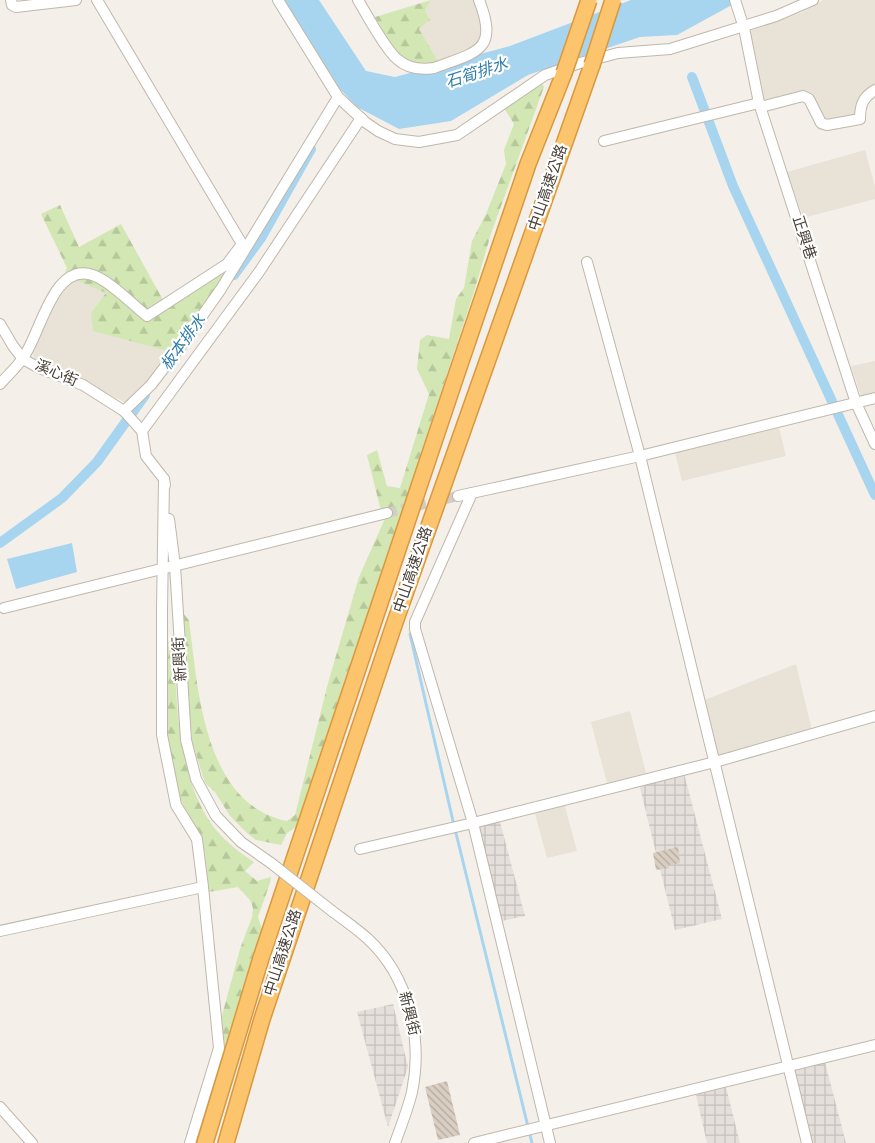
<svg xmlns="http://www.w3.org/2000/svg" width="875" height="1143" font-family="Overpass,'Noto Sans TC',sans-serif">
  <defs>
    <pattern id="industrial-grid" width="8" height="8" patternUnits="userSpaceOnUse" patternTransform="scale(1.25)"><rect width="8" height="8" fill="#e4dfda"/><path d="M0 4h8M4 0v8" fill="none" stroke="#c5c0bc"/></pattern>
    <pattern id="forest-firs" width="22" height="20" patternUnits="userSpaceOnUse" patternTransform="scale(1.25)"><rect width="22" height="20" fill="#d2e7b3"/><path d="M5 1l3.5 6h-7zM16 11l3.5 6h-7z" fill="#b6c79b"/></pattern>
    <pattern id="building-back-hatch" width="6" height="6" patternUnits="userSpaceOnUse" patternTransform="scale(1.25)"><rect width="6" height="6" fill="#d9cec1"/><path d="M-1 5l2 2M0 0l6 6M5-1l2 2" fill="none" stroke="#b2a99e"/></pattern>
  </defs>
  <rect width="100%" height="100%" fill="#f4f0e9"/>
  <!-- residential -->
  <g fill="#e8e2d7">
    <polygon points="431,0 476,0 482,31 477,46 440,64 419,29 430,20 425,10"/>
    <polygon points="823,0 875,0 875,93 869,94 862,122 818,130 805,97 764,106 756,57 750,31 803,12"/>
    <polygon points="865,150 875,187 875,199 807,217 802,214 787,172"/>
    <polygon points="64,275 107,293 91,313 172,352 131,405 35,360 33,354"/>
    <polygon points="875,361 875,393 861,396 851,366"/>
    <polygon points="779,428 786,456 682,481 675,453"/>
    <polygon points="796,664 813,734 717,757 702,701"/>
    <polygon points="630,711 646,773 607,783 591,722"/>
    <polygon points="564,803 577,851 547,858 534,810"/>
  </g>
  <!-- industrial -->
  <g fill="url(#industrial-grid)">
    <polygon points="684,773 722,919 675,930 639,784"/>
    <polygon points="499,818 525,916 498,922 474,825"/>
    <polygon points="393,1004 408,1067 388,1127 357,1012"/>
    <polygon points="825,1062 846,1143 811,1143 793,1070"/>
    <polygon points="726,1087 740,1143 707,1143 696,1095"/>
  </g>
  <!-- forest -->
  <g fill="url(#forest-firs)">
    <path d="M431,0L425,10L430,20L419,29L440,64C400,73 392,45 375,17Z"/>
    <path d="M541,82L544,87L491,234L473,295L407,496L296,827L287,833L281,845L256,840L247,833L230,816L215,792L205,783L192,741L182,612L189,620C198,688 203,804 287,821L295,815L328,683L359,577L387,514L381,511L367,455L377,450L387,486L400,488L429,394L417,369L420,340L427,335L449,339L456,299L464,288L472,241L486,214L506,164L504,150L514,124L504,108Z"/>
    <polygon points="60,205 79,247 121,224 163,300 221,273 229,278 172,352 93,331 91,313 106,293 64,275 67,268 41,214"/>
    <path d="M173,634C177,694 175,760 205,814C216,834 235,850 254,862L245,871L257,881L271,877L270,883L258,917L262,929L224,1049L214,1045L240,949L252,917L253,908L250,900L238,887L209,892L205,852L192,821L175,789L166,762L165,648Z"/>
  </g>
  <!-- water -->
  <g fill="#a7d5ef">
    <polygon points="279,0 319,0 366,71 395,77 510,46 631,0 741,0 677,35 640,37 528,75 451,121 399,129 357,107 338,87"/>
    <polygon points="72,543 77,572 16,589 7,559"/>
  </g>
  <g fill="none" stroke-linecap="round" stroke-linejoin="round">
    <!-- stream -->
    <polyline stroke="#a7d5ef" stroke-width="3" points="410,634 453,821 532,1143"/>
    <!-- canal -->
    <g stroke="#a7d5ef" stroke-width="10">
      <polyline points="692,77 733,186 875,495"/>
      <polyline points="234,275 261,238 311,149"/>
      <polyline points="0,543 62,498 97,462 145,395"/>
    </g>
  </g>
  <!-- building -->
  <g fill="url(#building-back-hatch)">
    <polygon points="678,847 680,863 668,865 669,868 656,870 653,853"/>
    <polygon points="447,1081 460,1135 438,1140 425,1087"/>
  </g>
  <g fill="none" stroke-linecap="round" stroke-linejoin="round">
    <!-- minor-tunnel -->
    <polyline stroke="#d2cdc5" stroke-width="10" stroke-dasharray="10 5" stroke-linecap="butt" points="387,513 458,496"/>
    <!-- minor casing -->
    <g stroke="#bfb7ab" stroke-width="12">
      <g id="minor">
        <polyline points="11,0 12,5 16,7 76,0"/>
        <polyline points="278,0 338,97 365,122 378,131 395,139 419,142 457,135 545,75 580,63 618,53 670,49 776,16 813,0"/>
        <path d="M358,0C367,15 385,49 397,59C407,68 421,70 434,68C477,52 499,51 479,0"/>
        <polyline points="735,0 744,28 759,103 856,403 875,444"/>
        <path d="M761,107L803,96L809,99L821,123L827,125L860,119C860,105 863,97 875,90"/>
        <polyline points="604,141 759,103"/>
        <polyline points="587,262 640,456 807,1143"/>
        <polyline points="0,324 13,346 23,359 39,368 83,385 124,411 142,431 146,456 164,479 165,485"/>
        <path d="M0,384C8,375 17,367 23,358C40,335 52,266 89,274C106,277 133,305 147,316L227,264L242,244L97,0"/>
        <polyline points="124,411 151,385 183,343 221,289 338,97"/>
        <polyline points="142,431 259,272 361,118"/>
        <polyline points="164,479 162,611 162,735 176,805 197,839 203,887 219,1048 190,1143"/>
        <polyline points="472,493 415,622 415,629 473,823 550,1143"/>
        <polyline points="458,496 640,456 875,398"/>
        <polyline points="169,519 175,566 186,740 196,779 216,816 241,842 271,863"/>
        <polyline points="4,608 387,513"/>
        <polyline points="360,849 473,823 715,762 875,716"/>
        <path d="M332,911C344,920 357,929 368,939C409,977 423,1038 412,1092C408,1109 401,1126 395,1143"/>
        <polyline points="0,931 203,887"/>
        <polyline points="0,1107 32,1143"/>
        <polyline points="474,1143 875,1045"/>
      </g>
    </g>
    <!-- highway casing -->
    <g stroke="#da983d" stroke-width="18">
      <g id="highway">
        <polyline points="205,1143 261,958 457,373 528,164 564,73"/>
        <polyline points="226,1143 262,1019 394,625 592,65"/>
      </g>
    </g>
    <!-- minor -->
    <use href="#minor" stroke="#fff" stroke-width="10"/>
    <!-- highway -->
    <use href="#highway" stroke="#fbc46d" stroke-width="15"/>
    <!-- minor-bridge casing -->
    <g stroke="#bfb7ab" stroke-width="12" stroke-linecap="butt">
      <polyline id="minor-bridge" points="271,863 332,911"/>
    </g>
    <!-- highway-bridge casing -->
    <g stroke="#da983d" stroke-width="18" stroke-linecap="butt">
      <g id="highway-bridge">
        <polyline points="592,65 613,0"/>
        <polyline points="564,73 589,0"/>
      </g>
    </g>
    <!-- minor-bridge -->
    <use href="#minor-bridge" stroke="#fff" stroke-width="10"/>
    <!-- highway-bridge -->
    <use href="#highway-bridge" stroke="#fbc46d" stroke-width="15"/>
  </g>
  <g text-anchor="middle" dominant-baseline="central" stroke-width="4.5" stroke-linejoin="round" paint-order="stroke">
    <!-- street labels -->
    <g font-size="15" fill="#484037" stroke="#fff">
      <text transform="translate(549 188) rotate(-71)">中山高速公路</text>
      <text transform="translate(803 238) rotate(72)">正興巷</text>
      <text transform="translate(56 374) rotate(23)">溪心街</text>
      <text transform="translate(414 570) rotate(-71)">中山高速公路</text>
      <text transform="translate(181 659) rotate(-94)">新興街</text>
      <text transform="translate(284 953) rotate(-72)">中山高速公路</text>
      <text transform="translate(408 1014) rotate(76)">新興街</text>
    </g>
    <!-- water labels -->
    <g font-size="16" font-style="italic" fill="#307daa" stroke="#fff">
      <text transform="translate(477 74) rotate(-18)">石筍排水</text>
      <text transform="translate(184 343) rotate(-54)">板本排水</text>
    </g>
  </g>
</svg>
